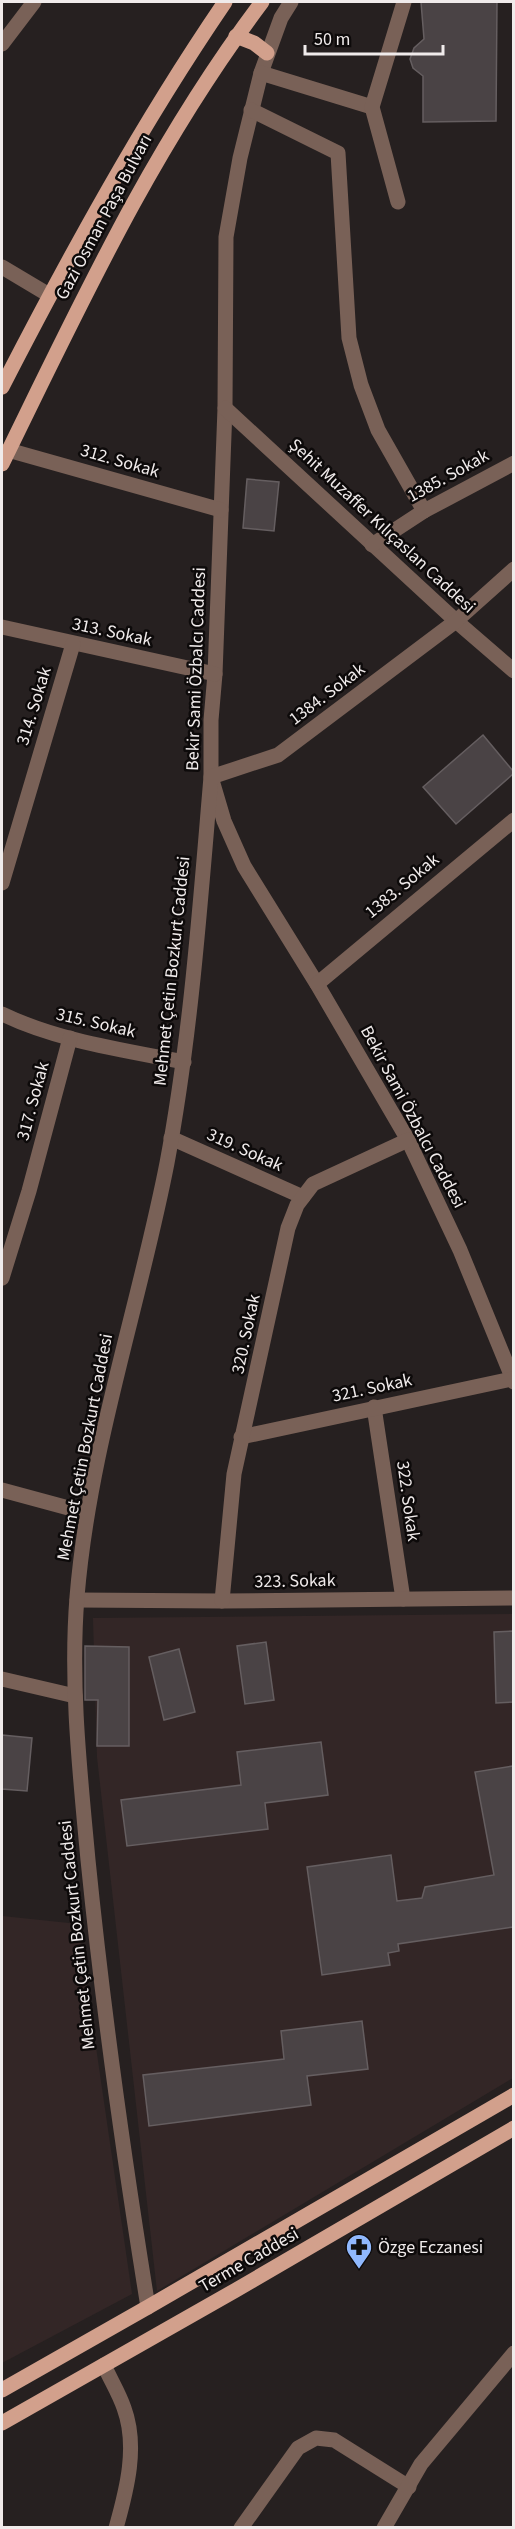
<svg xmlns="http://www.w3.org/2000/svg" width="515" height="2529" font-family="'Source Sans 3',sans-serif">
  <rect width="100%" height="100%" fill="#262020"/>
  <!-- built -->
  <g fill="#332626">
    <polygon points="513,1614 513,2078 157,2291 97,1757 93,1618"/>
    <polygon points="2,1916 78,1924 132,2294 2,2363"/>
  </g>
  <!-- building -->
  <g fill="#4a4345" stroke="#655e60" stroke-width="1.5">
    <polygon points="421,2 497,2 496,121 423,122 423,76 413,68 410,59 414,48 424,39"/>
    <polygon points="247,479 279,482 274,531 243,528"/>
    <polygon points="483,735 513,771 513,774 456,824 423,787"/>
    <polygon points="513,1631 513,1702 496,1703 494,1632"/>
    <polygon points="266,1642 274,1700 245,1704 237,1646"/>
    <polygon points="85,1646 129,1647 129,1746 97,1746 98,1700 85,1700"/>
    <polygon points="179,1649 195,1712 164,1720 149,1657"/>
    <polygon points="2,1735 32,1738 27,1791 2,1789"/>
    <polygon points="321,1742 328,1795 265,1803 268,1829 127,1846 121,1800 241,1785 237,1752"/>
    <polygon points="513,1766 513,1927 398,1944 399,1951 388,1953 390,1965 322,1975 307,1867 391,1855 397,1901 422,1898 425,1887 494,1875 475,1772"/>
    <polygon points="362,2021 368,2069 307,2076 311,2105 149,2126 143,2075 284,2059 281,2031"/>
  </g>
  <g fill="none" stroke-linecap="round" stroke-linejoin="round">
    <!-- minor -->
    <g stroke="#796157" stroke-width="15">
      <polyline points="291,2 281,18 261,73 240,158 226,237 225,408 215,674 211,720 211,777 224,821 244,866 317,984 408,1140 460,1250 514,1382"/>
      <polyline points="2,44 34,2"/>
      <polyline points="261,73 372,107"/>
      <polyline points="251,110 338,153 349,338 361,385 378,430 424,511"/>
      <polyline points="398,202 372,107 404,2"/>
      <polyline points="2,267 49,295"/>
      <polyline points="225,408 456,621 514,671"/>
      <polyline points="8,450 221,510"/>
      <polyline points="372,545 424,511 514,463"/>
      <polyline points="2,627 215,674"/>
      <polyline points="2,883 73,644"/>
      <polyline points="317,984 514,820"/>
      <path d="M2,1014C58,1041 123,1050 184,1062"/>
      <polyline points="171,1138 303,1197"/>
      <polyline points="2,1278 29,1191 70,1038"/>
      <polyline points="374,1407 403,1599"/>
      <polyline points="241,1437 512,1379"/>
      <polyline points="2,1490 87,1513"/>
      <polyline points="77,1600 222,1601 514,1598"/>
      <polyline points="222,1601 234,1474 288,1228 297,1205 313,1184 408,1140"/>
      <polyline points="2,1679 75,1696"/>
      <path d="M148,2307C124,2159 103,2010 88,1860C80,1773 70,1684 77,1597C89,1449 139,1307 167,1163C191,1035 200,906 211,777L278,755L456,621L514,569"/>
      <path d="M104,2365C110,2379 119,2393 124,2408C138,2446 127,2489 116,2528"/>
      <polyline points="241,2528 298,2448 316,2438 334,2440 409,2487"/>
      <polyline points="384,2528 421,2464 514,2353"/>
    </g>
    <!-- major -->
    <g stroke="#d2a08c" stroke-width="15">
      <polyline points="236,36 254,43 267,53"/>
      <path d="M2,387C70,255 141,125 225,2"/>
      <path d="M2,464C82,301 152,148 262,2"/>
      <polyline points="2,2390 148,2307 514,2095"/>
      <polyline points="2,2423 236,2290 514,2128"/>
    </g>
  </g>
  <!-- icons -->
  <defs>
    <g id="pharmacy-pin" transform="scale(1.35)"><path d="M0 17L-7.5 6A9.5 9.5 0 1 1 7.5 6Z" fill="#90b8fd" stroke="#0d0a0a"/><path d="M-2-6h4v4h4v4h-4v4h-4v-4h-4v-4h4Z" fill="#111"/></g>
  </defs>
  <g fill-rule="evenodd">
    <use href="#pharmacy-pin" x="359" y="2247"/>
  </g>
  <g text-anchor="middle" dominant-baseline="central" stroke-width="5" stroke-linejoin="round" paint-order="stroke">
    <!-- street labels -->
    <g font-size="18" fill="#f0ebeb" stroke="#0d0a0a">
      <text transform="translate(104 217) rotate(-62)">Gazi Osman Paşa Bulvarı</text>
      <text transform="translate(120 461) rotate(16)">312. Sokak</text>
      <text transform="translate(448 476) rotate(-29)">1385. Sokak</text>
      <text transform="translate(382 526) rotate(43)">Şehit Muzaffer Kılıçaslan Caddesi</text>
      <text transform="translate(112 632) rotate(12)">313. Sokak</text>
      <text transform="translate(196 669) rotate(-88)">Bekir Sami Özbalcı Caddesi</text>
      <text transform="translate(327 694) rotate(-37)">1384. Sokak</text>
      <text transform="translate(34 706) rotate(-73)">314. Sokak</text>
      <text transform="translate(402 886) rotate(-40)">1383. Sokak</text>
      <text transform="translate(172 971) rotate(-84)">Mehmet Çetin Bozkurt Caddesi</text>
      <text transform="translate(96 1023) rotate(13)">315. Sokak</text>
      <text transform="translate(33 1101) rotate(-75)">317. Sokak</text>
      <text transform="translate(413 1117) rotate(62)">Bekir Sami Özbalcı Caddesi</text>
      <text transform="translate(245 1150) rotate(24)">319. Sokak</text>
      <text transform="translate(246 1334) rotate(-78)">320. Sokak</text>
      <text transform="translate(372 1388) rotate(-12)">321. Sokak</text>
      <text transform="translate(85 1447) rotate(-79)">Mehmet Çetin Bozkurt Caddesi</text>
      <text transform="translate(408 1501) rotate(82)">322. Sokak</text>
      <text transform="translate(295 1581) rotate(-1)">323. Sokak</text>
      <text transform="translate(77 1935) rotate(-96)">Mehmet Çetin Bozkurt Caddesi</text>
      <text transform="translate(249 2260) rotate(-30)">Terme Caddesi</text>
    </g>
    <!-- poi labels -->
    <g font-size="18" fill="#f0ebeb" stroke="#0d0a0a" text-anchor="start">
      <text x="378" y="2247">Özge Eczanesi</text>
    </g>
  </g>
  <!-- border -->
  <rect width="515" height="2529" fill="none" stroke="#f0ebeb" stroke-width="6"/>
  <!-- scale -->
  <path d="M305 45v9h138v-9" fill="none" stroke="#f0ebeb" stroke-width="3"/>
  <text x="314" y="45" font-size="18" fill="#f0ebeb" stroke="#0d0a0a" stroke-width="4.5" paint-order="stroke">50 m</text>
</svg>
